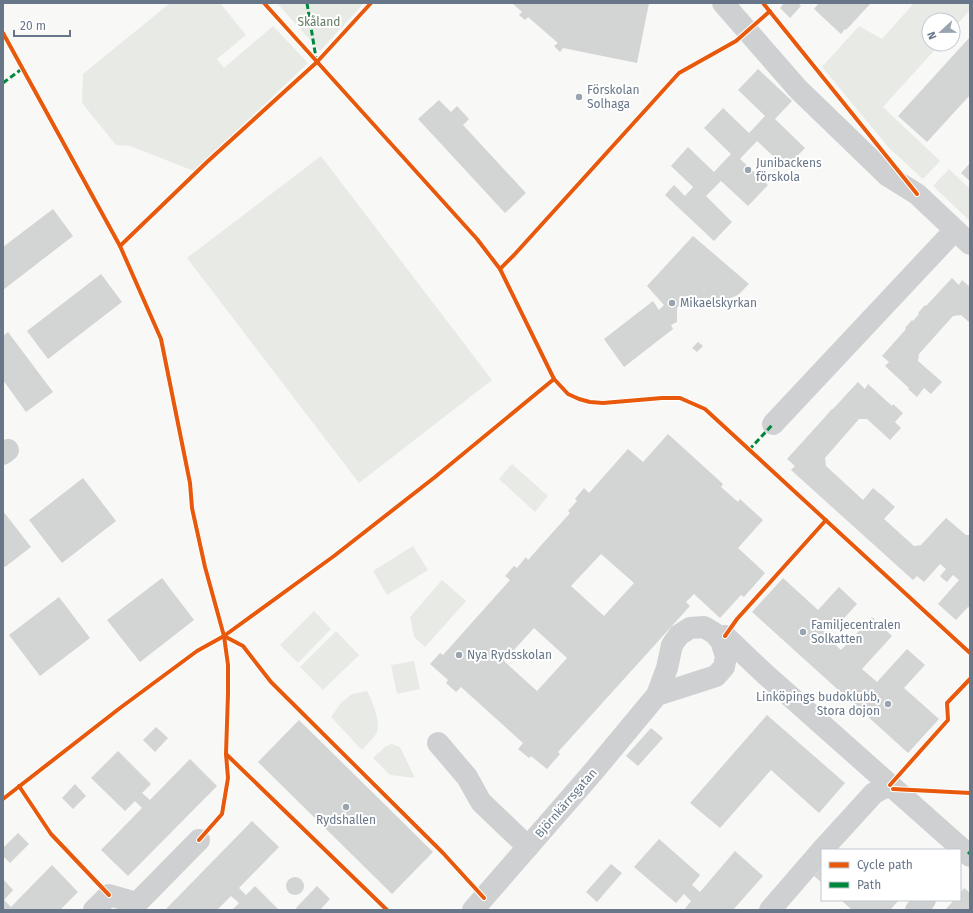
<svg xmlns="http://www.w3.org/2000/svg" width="973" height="913" font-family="'Fira Sans',sans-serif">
  <rect width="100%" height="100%" fill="#f8f8f7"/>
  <!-- green -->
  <g fill="#e8ebe5">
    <polygon points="170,3 220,3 246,35 217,59 224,68 273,26 308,63 194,171 130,146 116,145 82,103 83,74"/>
    <polygon points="277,3 364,3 320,51"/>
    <polygon points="914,3 970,3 970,10 953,29 953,20 929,20 929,44 940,44 883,107 940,161 923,179 889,148 822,67 859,26 882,39"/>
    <polygon points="321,156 492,380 359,483 187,258"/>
    <polygon points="949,169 970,189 970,221 933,186"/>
    <polygon points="512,464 548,496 535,512 499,479"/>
    <polygon points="413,546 428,570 387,595 373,571"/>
    <polygon points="442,580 466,601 425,647 414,637 410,617"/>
    <polygon points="314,611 331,629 298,663 280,645"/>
    <polygon points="336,631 359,655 323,690 300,667"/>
    <polygon points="414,661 420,689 397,694 391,665"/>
    <path d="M367,691C372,701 381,721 377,732C375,737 366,745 362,750L331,717L341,703L352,694Z"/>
    <polygon points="392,744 400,747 415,778 390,775 373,758 386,746"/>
  </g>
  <!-- building -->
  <g fill="#d3d4d4" fill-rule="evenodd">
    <polygon points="512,3 649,3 637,63 563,48 560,52 554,46 558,43 528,17 525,20 519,15 522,12"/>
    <polygon points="784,3 798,3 801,6 790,18 780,8"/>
    <polygon points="816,3 871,3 846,30 845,29 841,34 814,9 818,4"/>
    <polygon points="970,37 970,95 927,142 898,116"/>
    <polygon points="758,69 792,101 775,119 805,148 786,168 757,141 740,159 768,185 748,206 721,181 706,196 732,222 714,241 665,195 674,185 685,196 693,187 671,166 688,147 714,172 731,154 704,128 723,108 749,133 765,116 738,90"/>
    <polygon points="439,100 451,112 457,106 469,119 463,125 526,193 505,213 418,119"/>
    <polygon points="970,163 970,181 961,173"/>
    <polygon points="53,209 73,236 3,290 3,247"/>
    <polygon points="693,236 749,284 738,295 714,305 708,298 687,298 677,308 677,322 671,325 673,329 624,367 604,339 653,301 659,310 664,305 647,286"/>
    <polygon points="101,274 122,302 48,359 27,331"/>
    <polygon points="952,278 959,285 962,280 970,287 970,323 961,315 953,316 919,354 918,361 942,382 931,394 924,388 917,397 908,389 909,388 885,366 889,362 882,356 906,329 905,328 912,320 913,321 919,314 918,313 925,305 926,306"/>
    <polygon points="8,332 53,392 26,412 3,380 3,336"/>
    <polygon points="698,342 703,346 697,352 692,348"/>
    <polygon points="858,382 865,389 868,384 892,406 893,404 903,413 895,422 901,428 890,440 867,419 859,419 825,458 826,466 863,500 873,488 885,498 895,507 884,519 914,546 921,545 946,518 966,535 970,535 970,608 968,607 956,620 938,604 959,580 953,575 947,582 943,579 940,576 946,569 940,564 924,582 917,576 913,580 791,470 795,466 787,459 825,417 832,409 833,409"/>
    <path d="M668,434L723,484L721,487L738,502L740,499L763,520L738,548L765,573L744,597L741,595L720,618L694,594L686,602L690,606L558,752L560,754L547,769L531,756L529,758L518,749L523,743L461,687L456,692L446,683L448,680L430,664L440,653L443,655L510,580L505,576L514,566L517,568L526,557L528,560L570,513L568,511L577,501L575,499L584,488L589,493L628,449L643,462ZM601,554L634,583L604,616L571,586ZM534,628L567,658L537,691L504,661Z"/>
    <polygon points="83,478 116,521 62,563 29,520"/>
    <polygon points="3,511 31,547 5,567 3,565"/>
    <polygon points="162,578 194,620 140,662 107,620"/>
    <polygon points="783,578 818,610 839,587 857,604 827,637 841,650 872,617 892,636 862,669 877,682 907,649 925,665 904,688 939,719 908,753 752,612"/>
    <polygon points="59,597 90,638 40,676 9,635"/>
    <polygon points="767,715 845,783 819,813 771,770 720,828 690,803"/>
    <polygon points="299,720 433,852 392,894 258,762"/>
    <polygon points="156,727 168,738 155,752 143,740"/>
    <polygon points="651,728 663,738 638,766 626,756"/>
    <polygon points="118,751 151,784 142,793 150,800 190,759 217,786 128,876 101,850 142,808 135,801 125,811 91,778"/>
    <polygon points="75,784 86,796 73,809 62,798"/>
    <polygon points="252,821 279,847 239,888 246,895 255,886 279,910 232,910 239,903 231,896 217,910 165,910"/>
    <polygon points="18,833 29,844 10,863 3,856 3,848"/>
    <polygon points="659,839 700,875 692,885 700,892 735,851 763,876 733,910 684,910 691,901 684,894 676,903 634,867"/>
    <polygon points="611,864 622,873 597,902 586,892"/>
    <polygon points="52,865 78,892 60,910 3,910 3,879 13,890 4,900 11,907"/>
    <polygon points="822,867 822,883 814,876"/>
    <circle cx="295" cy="886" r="9"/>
    <polygon points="317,886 330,899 320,910 297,910 296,908"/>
    <polygon points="964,888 970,893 970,910 945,910 954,900 960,900 960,894"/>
    <polygon points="841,900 899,900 890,910 852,910"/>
  </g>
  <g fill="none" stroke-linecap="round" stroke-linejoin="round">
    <!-- minor -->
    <g stroke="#cfd0d2" stroke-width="22">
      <polyline points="723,3 798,89 888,176 917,194 970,244"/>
      <polyline points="773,424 955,230"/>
      <polyline points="3,454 8,450"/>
      <polyline points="721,641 725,636 765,674 970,856"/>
      <polyline points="438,743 467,777 481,802 528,847"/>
      <polyline points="822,850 874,793 890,785"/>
      <polyline points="94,910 109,895 137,903 199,840"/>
      <polyline points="473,910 593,772 657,695 667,668 672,645 679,635 690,628 704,627 714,633 721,641 726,656 724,667 716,676 657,695"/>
      <polyline points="770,910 822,850"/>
      <polyline points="916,910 925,900"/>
    </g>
    <!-- quiet -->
    <g stroke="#00873e" stroke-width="3" stroke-dasharray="6 3" stroke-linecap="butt">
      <polyline points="307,3 316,58"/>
      <polyline points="3,83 23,68"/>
      <polyline points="749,450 773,424"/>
      <polyline points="968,854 970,852"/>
    </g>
    <!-- cycleway casing -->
    <g stroke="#fff" stroke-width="6">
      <g id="cycleway">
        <polyline points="264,3 477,239 500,269 554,379 568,394 579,399 590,402 603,403 662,398 680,398 705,409 970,653"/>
        <polyline points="763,3 917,194"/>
        <polyline points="3,33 120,246 161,339 190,483 192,508 205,567 224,636 228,665 228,693 226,754 387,910"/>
        <polyline points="120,246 207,162 317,62 371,3"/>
        <polyline points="500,269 514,255 679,73 736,41 770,11"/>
        <polyline points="224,636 243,646 271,682 443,853 484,898"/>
        <polyline points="725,636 737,619 826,520"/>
        <polyline points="890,785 948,720 947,703 970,679"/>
        <polyline points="19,786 51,834 109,895"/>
        <polyline points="893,789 970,793"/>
        <polyline points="3,799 120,708 197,651 224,636 334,556 435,477 554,379"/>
        <polyline points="199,840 222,814 228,778 226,754"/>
      </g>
    </g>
    <!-- cycleway -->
    <use href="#cycleway" stroke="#e8590c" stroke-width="4"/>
  </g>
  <!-- markers -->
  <g fill="#9aa4af" stroke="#fff" stroke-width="1.5">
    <circle cx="579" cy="97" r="4"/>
    <circle cx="748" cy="170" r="4"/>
    <circle cx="672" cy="303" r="4"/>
    <circle cx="803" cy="632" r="4"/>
    <circle cx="459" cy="655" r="4"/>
    <circle cx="888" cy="704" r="4"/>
    <circle cx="346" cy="807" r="4"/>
  </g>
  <g text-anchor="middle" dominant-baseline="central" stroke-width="4" stroke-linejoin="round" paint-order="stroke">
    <!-- park labels -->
    <g font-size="12" fill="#647a62" stroke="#fff">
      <text x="319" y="22">Skåland</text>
    </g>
    <!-- poi labels -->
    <g font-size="12" fill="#677688" stroke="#fff" text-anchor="start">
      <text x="587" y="90">Förskolan<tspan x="587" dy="14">Solhaga</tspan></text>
      <text x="756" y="163">Junibackens<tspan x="756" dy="14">förskola</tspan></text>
      <text x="680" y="303">Mikaelskyrkan</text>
      <text x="811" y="625">Familjecentralen<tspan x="811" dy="14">Solkatten</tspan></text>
      <text x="467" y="655">Nya Rydsskolan</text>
      <text x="880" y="697" text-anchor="end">Linköpings budoklubb,<tspan x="880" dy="14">Stora dojon</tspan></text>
      <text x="346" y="820" text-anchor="middle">Rydshallen</text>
    </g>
    <!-- street labels -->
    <g font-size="12" fill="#677688" stroke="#fff">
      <text transform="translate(566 803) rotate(-49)">Björnkärrsgatan</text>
    </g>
  </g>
  <!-- border -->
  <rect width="973" height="913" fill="none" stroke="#677688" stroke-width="8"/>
  <!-- legend -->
  <rect x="821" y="849" width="140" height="52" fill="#ffffff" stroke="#c2c8cf"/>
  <rect x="829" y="862" width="20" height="6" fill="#e8590c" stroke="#c2c8cf"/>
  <text x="857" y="869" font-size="12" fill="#677688">Cycle path</text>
  <rect x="829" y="882" width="20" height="6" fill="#00873e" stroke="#c2c8cf"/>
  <text x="857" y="889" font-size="12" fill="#677688">Path</text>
  <!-- north arrow -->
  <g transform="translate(941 32) rotate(248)"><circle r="19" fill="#ffffff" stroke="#c2c8cf"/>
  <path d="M0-3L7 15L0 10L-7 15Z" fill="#9aa4af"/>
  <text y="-6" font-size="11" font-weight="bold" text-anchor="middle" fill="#677688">N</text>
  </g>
  <!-- scale -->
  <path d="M14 30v6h56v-6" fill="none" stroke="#677688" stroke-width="2"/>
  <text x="20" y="30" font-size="12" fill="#677688" stroke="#ffffff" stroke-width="3" paint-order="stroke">20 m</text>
</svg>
